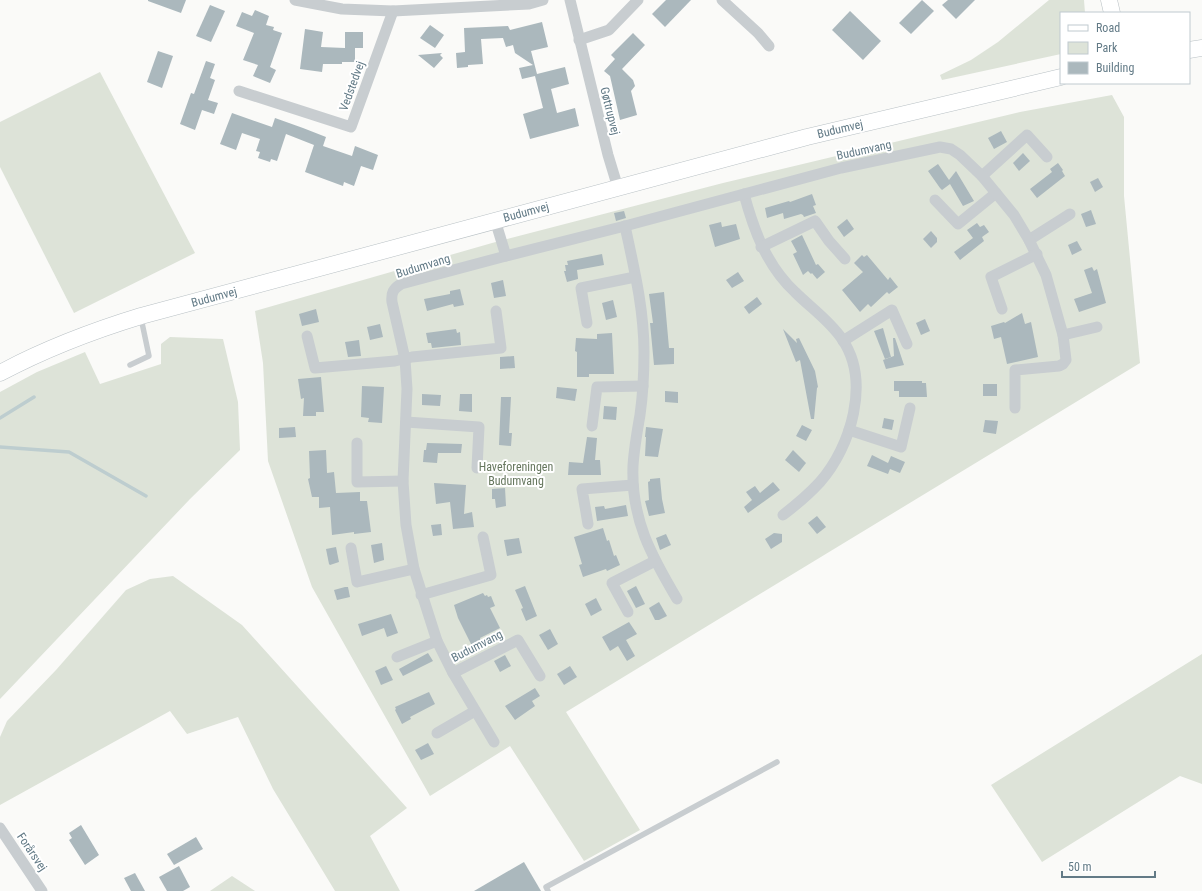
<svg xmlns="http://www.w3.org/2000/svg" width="1202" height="891" font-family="'Roboto Condensed',sans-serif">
  <rect width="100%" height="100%" fill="#fafaf8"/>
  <!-- green -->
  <g fill="#dde3d8">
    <polygon points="1049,0 1084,0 1085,13 1061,13 1061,54 942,80 940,75 971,60 998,42"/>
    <polygon points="100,72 195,253 74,313 0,167 0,122"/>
    <polygon points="1112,95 1124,117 1124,196 1140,363 566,712 640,830 584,861 510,746 430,796 312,587 268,461 263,363 255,311 492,243 723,183 1020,112"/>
    <polygon points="170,337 223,339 238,402 240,450 190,499 0,699 0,392 37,372 85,352 100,384 161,364 161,344"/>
    <polygon points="173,576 242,625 407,808 370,836 400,891 335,891 273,789 238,717 187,734 170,711 0,805 0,737 7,721 56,670 126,590 150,579"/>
    <polygon points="1202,654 1202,784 1180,776 1042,862 991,785"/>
    <polygon points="232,876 255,891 210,891"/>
  </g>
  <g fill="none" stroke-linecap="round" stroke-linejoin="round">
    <!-- stream -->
    <g stroke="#bdcdcf" stroke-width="3.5">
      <polyline points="0,418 34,397"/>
      <polyline points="0,447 69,452 146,496"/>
    </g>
  </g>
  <!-- building -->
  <g fill="#abb8bd">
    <polygon points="148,0 186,0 181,13 148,1"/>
    <polygon points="666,0 691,0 665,27 652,14"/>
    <polygon points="922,0 934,11 911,34 899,23"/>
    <polygon points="948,0 975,0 956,19 942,5"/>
    <polygon points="210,5 225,11 211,42 196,36"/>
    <polygon points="255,10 269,16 266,25 274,27 273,30 282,33 270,67 276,70 270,83 253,76 258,65 243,60 254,33 236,26 242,12 252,16"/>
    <polygon points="850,11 881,41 863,60 832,30"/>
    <polygon points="542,22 548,47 531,51 537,74 565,67 569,84 551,89 557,113 575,108 579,126 530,139 523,114 543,108 535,76 522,79 519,68 533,65 515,53 513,45 506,47 503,38 481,39 483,64 468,65 468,67 457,68 456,53 465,52 464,28 508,26 510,30"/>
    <polygon points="430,25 444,35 435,48 420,38"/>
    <polygon points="305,29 323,32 321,47 345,48 345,32 363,32 363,48 355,48 355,62 342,62 342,64 323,64 322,72 300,69"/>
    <polygon points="633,33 645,45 622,69 633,80 635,86 631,91 637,115 620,120 610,76 604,71 615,59 611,55"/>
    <polygon points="158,51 173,56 162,88 147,82"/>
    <polygon points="442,53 440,55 443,58 434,68 418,55"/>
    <polygon points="206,61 215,64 210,78 215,80 208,100 218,103 214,114 202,110 195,130 180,124 191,93 194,94"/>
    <polygon points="232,113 272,127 275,118 303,128 326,137 323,146 352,156 355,146 378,155 373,170 361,166 354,186 344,182 343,186 305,172 314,145 286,134 277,161 271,159 270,162 258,158 260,152 256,151 260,139 242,133 236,150 220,144"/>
    <polygon points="1001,131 1007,142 994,149 988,138"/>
    <polygon points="1023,153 1030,161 1019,171 1013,163"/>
    <polygon points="1058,163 1063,170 1062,171 1065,176 1037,198 1030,189 1052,172 1050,169"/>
    <polygon points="938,164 949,180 956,171 974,201 963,206 950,184 942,190 940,188 928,171"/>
    <polygon points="1098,178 1103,187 1095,192 1090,182"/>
    <polygon points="812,194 816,205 813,206 816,213 804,217 803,215 801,214 784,219 783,213 767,218 765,208 789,201 790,202"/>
    <polygon points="1091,210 1096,224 1086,227 1081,214"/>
    <polygon points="624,211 626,218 616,221 614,213"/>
    <polygon points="847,219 854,229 844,237 837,227"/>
    <polygon points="721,222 722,227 736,224 740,239 715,247 709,225"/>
    <polygon points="977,223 980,227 984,225 989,232 982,237 984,241 960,260 954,252 973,238 967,230"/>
    <polygon points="931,231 937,238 937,242 931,248 923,239"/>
    <polygon points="802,235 816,265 818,264 825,272 817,279 812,273 811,274 808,271 803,275 793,254 797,252 791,241"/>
    <polygon points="1077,241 1082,250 1072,255 1068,245"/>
    <polygon points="602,254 604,265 577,270 578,278 578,279 567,282 564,271 566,271 565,265 568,265 567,261"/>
    <polygon points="862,255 864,257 867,255 888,280 890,277 898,287 889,294 887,292 871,307 868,304 860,312 842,290 863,272 854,263"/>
    <polygon points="1092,267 1094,271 1097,269 1106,303 1079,312 1074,299 1092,293 1084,270"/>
    <polygon points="738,272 744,281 732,288 726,280"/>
    <polygon points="503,280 506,296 494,298 491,283"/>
    <polygon points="460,289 464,305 454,307 453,304 427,311 424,299 450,294 450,291"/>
    <polygon points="664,292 669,348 674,348 674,364 654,365 650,323 653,323 649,294"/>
    <polygon points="757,297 762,304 749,314 744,307"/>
    <polygon points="613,300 617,317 606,320 602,303"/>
    <polygon points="316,309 319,322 302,326 299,314"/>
    <polygon points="1022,313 1025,324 1031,322 1038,357 1007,364 1001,337 994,339 991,326 1004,322 1005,323"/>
    <polygon points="925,319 930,331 921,335 916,323"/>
    <polygon points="380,324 383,337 370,340 367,327"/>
    <polygon points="883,328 891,357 885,359 874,331"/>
    <polygon points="456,329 457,333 460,332 461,345 432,348 431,343 428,343 426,333"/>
    <polygon points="783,329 797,343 796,339 799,338 815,371 818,387 817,388 814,419 811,419 800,360 796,362"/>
    <polygon points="612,333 614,374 589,374 589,377 577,377 577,352 575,351 576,338 597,339 597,334"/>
    <polygon points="893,338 895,338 904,365 886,369 883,360 894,356"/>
    <polygon points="359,340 361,356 348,357 345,342"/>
    <polygon points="514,356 515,368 500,369 500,357"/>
    <polygon points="321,377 324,412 316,412 316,416 303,416 304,398 301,399 298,379"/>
    <polygon points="894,381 922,381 922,383 926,383 927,397 899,397 899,391 894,391"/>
    <rect x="983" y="384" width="14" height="12"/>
    <polygon points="362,386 384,387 382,423 368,422 369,418 361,417"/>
    <polygon points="557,387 577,389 575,401 556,398"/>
    <polygon points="665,391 678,392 678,403 665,402"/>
    <polygon points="422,394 441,395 440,406 422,405"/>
    <polygon points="460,394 472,394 472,412 459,411"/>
    <polygon points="501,397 511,397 509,433 512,433 511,446 499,445"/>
    <polygon points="604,406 617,407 616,420 603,419"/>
    <polygon points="884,418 894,420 892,430 882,428"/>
    <polygon points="985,420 998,421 996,434 983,432"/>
    <polygon points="802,425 812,430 806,441 796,436"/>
    <polygon points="295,427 296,437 279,438 279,428"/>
    <polygon points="646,427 663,429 658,457 645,456 646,437 645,437"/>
    <polygon points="587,437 597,438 595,460 600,460 601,475 568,475 569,462 583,463"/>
    <polygon points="427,443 462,444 461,453 438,453 437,463 423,462 424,450 426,450"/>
    <polygon points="326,450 327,473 334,472 336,493 360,492 360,501 367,501 371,532 354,534 354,532 332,535 330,507 319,508 319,497 312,497 308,479 310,478 309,451"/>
    <polygon points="793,450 806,463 799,472 785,460"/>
    <polygon points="872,455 888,463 891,456 905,462 900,473 890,469 888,474 867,466"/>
    <polygon points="660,478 662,499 665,513 649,516 645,501 649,500 648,482 650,481 650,479"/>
    <polygon points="773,482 780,490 748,513 744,507 752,500 746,492 755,486 760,493"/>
    <polygon points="434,483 466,485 464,514 472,512 474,527 453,529 450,502 436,504"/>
    <polygon points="505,488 506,506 496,508 495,499 492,499 492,489"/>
    <polygon points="626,505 628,516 597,521 595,507 604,506 605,509"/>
    <polygon points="817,516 826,527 817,534 808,523"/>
    <polygon points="441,524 442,535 433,536 431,525"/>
    <polygon points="603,528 607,541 609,540 614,556 616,555 620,565 607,571 606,569 583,577 579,565 582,564 574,537"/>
    <polygon points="774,533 782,534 782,542 771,549 765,539"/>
    <polygon points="666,534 671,545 660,550 656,538"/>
    <polygon points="519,538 522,553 507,556 504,540"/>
    <polygon points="382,543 384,559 384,560 374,563 371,545"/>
    <polygon points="336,547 339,562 330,565 329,564 326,549"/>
    <polygon points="525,586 537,616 526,621 521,609 523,608 515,590"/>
    <polygon points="636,586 645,604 636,608 627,591"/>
    <polygon points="345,587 348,587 350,597 337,600 334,590"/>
    <polygon points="483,593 485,596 487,595 488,597 491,596 495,606 490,608 500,628 480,638 482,644 473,648 458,618 454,605"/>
    <polygon points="596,598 602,610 591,616 585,604"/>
    <polygon points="659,602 667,616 659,620 655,620 649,608"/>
    <polygon points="391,614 398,633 387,637 384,628 362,636 358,624"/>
    <polygon points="629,622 637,634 626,640 635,656 627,661 618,646 610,651 602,637"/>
    <polygon points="550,629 558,644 548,650 539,635"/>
    <polygon points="428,653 433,661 403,676 399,669"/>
    <polygon points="505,655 511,666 500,672 494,661"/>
    <polygon points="386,666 393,680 381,685 375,671"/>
    <polygon points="570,666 577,677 564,685 557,674"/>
    <polygon points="535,688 540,696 532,701 535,706 515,720 505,706"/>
    <polygon points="429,692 435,704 410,717 411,719 402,724 395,710 396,709 395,707"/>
    <polygon points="428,743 434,754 421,760 415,750"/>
    <polygon points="81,825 99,855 85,865 69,840 72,838 69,833"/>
    <polygon points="196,837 203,849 174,865 167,854"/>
    <polygon points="524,862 541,891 474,891"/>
    <polygon points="179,866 190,887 183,891 167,891 159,877"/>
    <polygon points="135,873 145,891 131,891 124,878"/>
  </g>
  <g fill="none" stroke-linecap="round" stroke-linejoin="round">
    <!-- secondary casing -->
    <g stroke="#b9c1c5" stroke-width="17">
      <g id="secondary">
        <polyline points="1109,0 1112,13"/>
        <polyline points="1189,50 1202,48"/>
        <path d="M0,373C45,349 92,331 141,316L807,137L1061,77"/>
      </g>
    </g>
    <!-- lane -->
    <g stroke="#c8cdd0" stroke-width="5.5">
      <polyline points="130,365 149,356 141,318"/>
      <polyline points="548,891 546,887 777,762"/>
    </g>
    <!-- street -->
    <g stroke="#c8cdd0" stroke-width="11">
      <polyline points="295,0 342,9 393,11 529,4 543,0"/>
      <polyline points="570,0 608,155 618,188"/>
      <polyline points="722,0 758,33 769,46"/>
      <polyline points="579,40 609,30 638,0"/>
      <polyline points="239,91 351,127 393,11"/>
      <polyline points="982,176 1027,135 1047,157"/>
      <path d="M744,194C754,231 767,266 795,292C811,308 830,321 842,339C871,381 851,447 820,482C809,494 796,505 783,515"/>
      <polyline points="935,200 958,224 996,193"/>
      <path d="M625,226C634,268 644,309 644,352C644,373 643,394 640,415C637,432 634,449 633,466C631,519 651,555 677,599"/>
      <polyline points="1029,240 1070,214"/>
      <polyline points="761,247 815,221 829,241 845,259"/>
      <polyline points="506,256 625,226 841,168 940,147 951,149 960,155 982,176 1014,215 1029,240 1046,275 1063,335 1066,360 1063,364 1059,366 1015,370 1015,408"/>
      <polyline points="1002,309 991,277 1037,254"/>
      <polyline points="587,323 581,288 635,277"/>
      <polyline points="1063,335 1097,327"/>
      <polyline points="307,336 315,368 395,361 412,357 501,348 496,311"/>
      <polyline points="843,341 892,310 907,344"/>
      <polyline points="406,422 479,427 477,468"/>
      <polyline points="592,426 597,387 643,386"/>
      <polyline points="849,430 901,447 910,408"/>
      <polyline points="357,443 357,482 403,481"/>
      <polyline points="588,524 582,489 633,485"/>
      <polyline points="351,548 357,582 414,569"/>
      <polyline points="421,595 491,575 483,537"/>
      <polyline points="628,612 612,583 655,561"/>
      <polyline points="397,657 437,641"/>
      <polyline points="453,673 518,640 540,676"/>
      <polyline points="437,733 475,711"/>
      <path d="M494,742L453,673L437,641L414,569L406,525L403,481L407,389L405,359L392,302C391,293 393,289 401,284L506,256L495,220"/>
      <polyline points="0,828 42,891"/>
    </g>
    <!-- secondary -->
    <use href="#secondary" stroke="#fff" stroke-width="16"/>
  </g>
  <g text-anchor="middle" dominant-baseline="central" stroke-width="4" stroke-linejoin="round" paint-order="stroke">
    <!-- street labels -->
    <g font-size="12" fill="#627a86" stroke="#fff">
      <text transform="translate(352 86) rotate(-70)">Vedstedvej</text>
      <text transform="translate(610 111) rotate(76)">Gøttrupvej</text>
      <text transform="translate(840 129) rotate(-13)">Budumvej</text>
      <text transform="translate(864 150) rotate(-12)">Budumvang</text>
      <text transform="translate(526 212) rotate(-15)">Budumvej</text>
      <text transform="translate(423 266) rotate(-17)">Budumvang</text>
      <text transform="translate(214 297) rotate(-15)">Budumvej</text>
      <text transform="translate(477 646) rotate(-27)">Budumvang</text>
      <text transform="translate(32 852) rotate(56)">Forårsvej</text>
    </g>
    <!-- park labels -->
    <g font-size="12" fill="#66775e" stroke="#fff">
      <text x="516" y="467">Haveforeningen<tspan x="516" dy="14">Budumvang</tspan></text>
    </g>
  </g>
  <!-- legend -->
  <rect x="1060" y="12" width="130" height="72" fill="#ffffff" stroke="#c0cacf"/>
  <rect x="1068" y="25" width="20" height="6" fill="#ffffff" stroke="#c0cacf"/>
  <text x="1096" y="32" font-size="12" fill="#627a86">Road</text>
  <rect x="1068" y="42" width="20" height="12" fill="#dde3d8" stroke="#c0cacf"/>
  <text x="1096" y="52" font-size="12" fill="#627a86">Park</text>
  <rect x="1068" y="62" width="20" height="12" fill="#abb8bd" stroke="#c0cacf"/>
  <text x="1096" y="72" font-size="12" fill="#627a86">Building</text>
  <!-- scale -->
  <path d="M1062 871v6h93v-6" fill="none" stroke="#627a86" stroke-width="2"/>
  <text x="1068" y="871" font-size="12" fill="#627a86" stroke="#ffffff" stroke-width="3" paint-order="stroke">50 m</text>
</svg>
